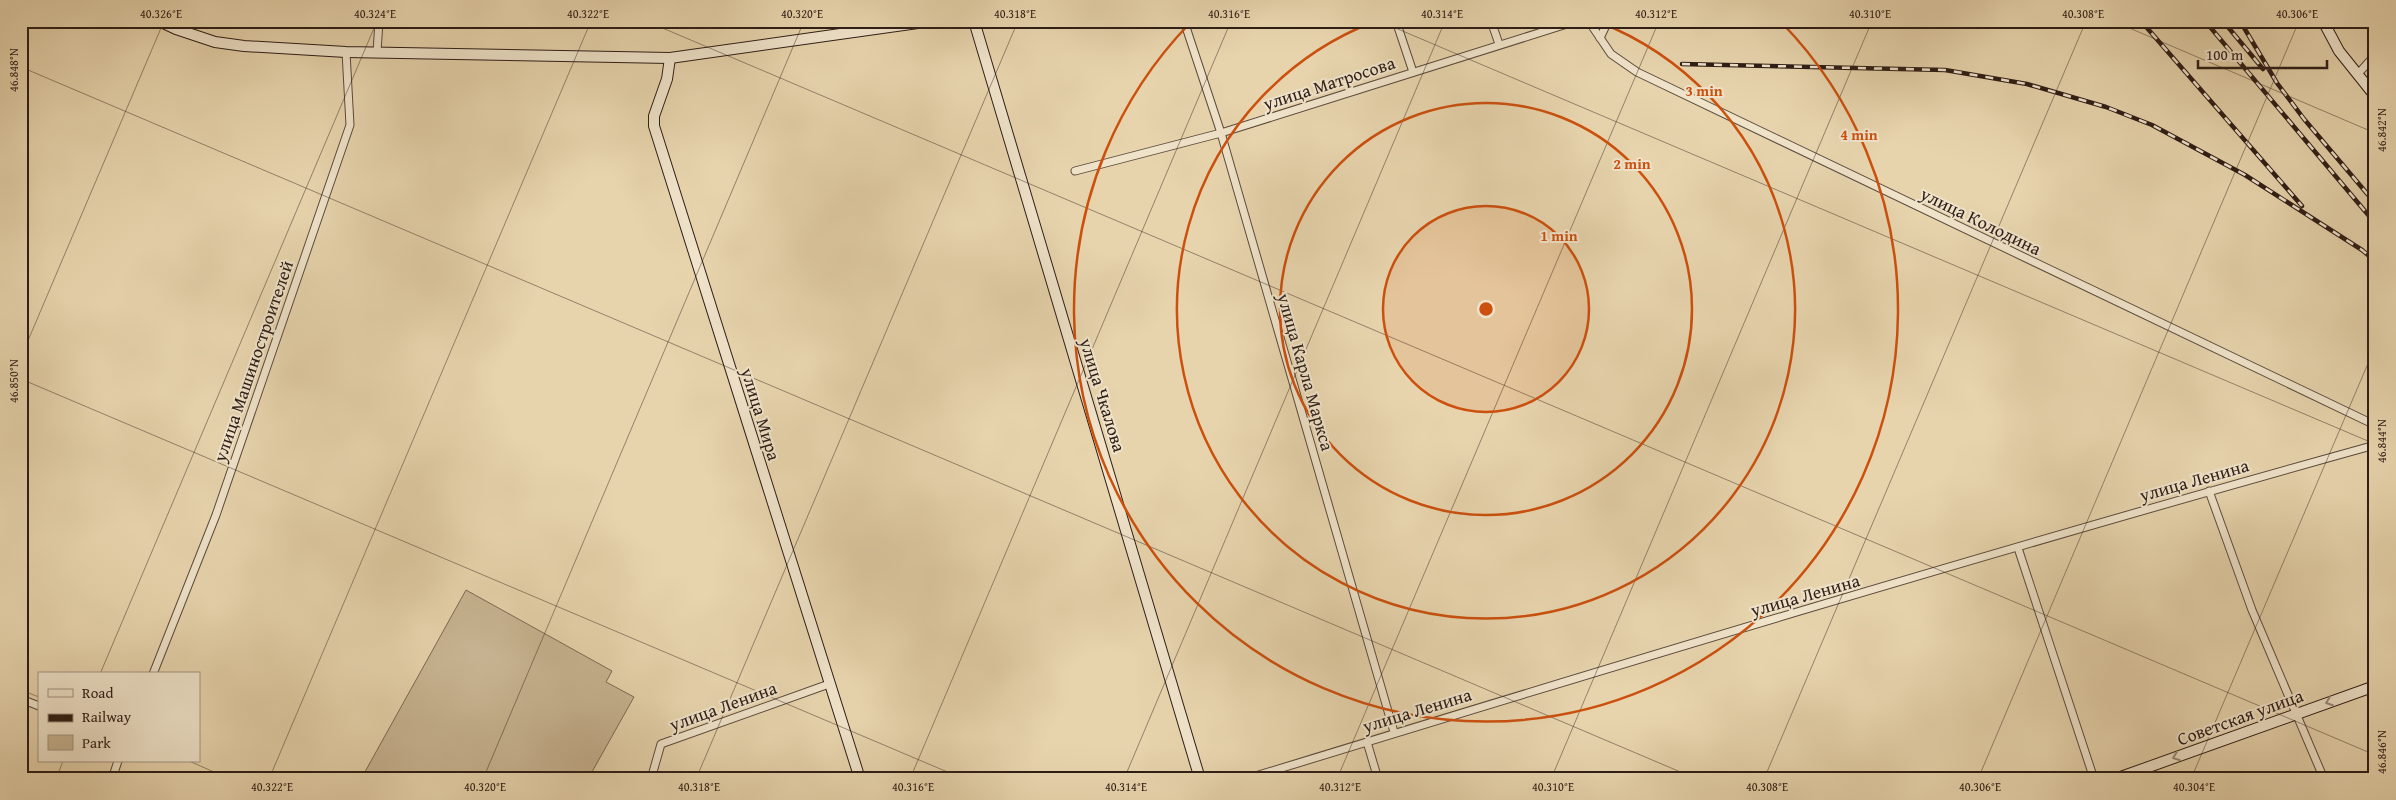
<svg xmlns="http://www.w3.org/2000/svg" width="2396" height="800" font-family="'Gentium Book Plus',serif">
  <rect width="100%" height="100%" fill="#e7d4ad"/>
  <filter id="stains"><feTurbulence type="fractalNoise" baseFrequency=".004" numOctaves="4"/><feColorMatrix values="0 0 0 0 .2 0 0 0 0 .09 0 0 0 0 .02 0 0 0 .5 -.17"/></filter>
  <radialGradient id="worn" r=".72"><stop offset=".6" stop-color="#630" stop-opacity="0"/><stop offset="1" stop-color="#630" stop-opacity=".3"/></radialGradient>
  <!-- green -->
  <polygon fill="#c8b593" stroke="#7b6954" points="466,590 612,671 606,682 634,697 588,779 361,779"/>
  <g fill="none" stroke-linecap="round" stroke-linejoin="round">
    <!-- street casing -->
    <g stroke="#5c4b3c" stroke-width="9">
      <g id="street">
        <polyline points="857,21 860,32"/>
        <polyline points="1184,21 1221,133 1394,732"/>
        <polyline points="1396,21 1413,72"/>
        <polyline points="1491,21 1499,44"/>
        <polyline points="1600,38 1608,21"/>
        <polyline points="377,52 379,21"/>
        <polyline points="2357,75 2375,55"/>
        <polyline points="1075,171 1221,133 1567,24 1590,23 1611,54 1637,72 2375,425"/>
        <polyline points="2209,491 2252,610 2324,779"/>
        <polyline points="2018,548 2094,779"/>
        <polyline points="153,674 216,515 350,125 346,52"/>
        <polyline points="21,699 39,706"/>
        <polyline points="1367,742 1378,779"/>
        <polyline points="112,779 118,761"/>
        <polyline points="651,779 661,744 829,684"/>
        <path d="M1246,779C1621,664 1997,550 2375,445"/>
      </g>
    </g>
    <!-- secondary casing -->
    <g stroke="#2e1d16" stroke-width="12">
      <g id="secondary">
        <polyline points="159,21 176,29 215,42 244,46 346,52 670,58 932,21"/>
        <polyline points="974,21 1200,779"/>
        <polyline points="2323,21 2339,51 2375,96"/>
        <polyline points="670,58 667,79 654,116 654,126 860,779"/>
        <polyline points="2115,779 2375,686"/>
      </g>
    </g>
    <!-- street -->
    <use href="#street" stroke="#efe3ca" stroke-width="7"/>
    <!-- secondary -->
    <use href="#secondary" stroke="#efe3ca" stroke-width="10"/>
    <!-- rail casing -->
    <g stroke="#2e1d16" stroke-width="4.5">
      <g id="rail">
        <polyline points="2141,21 2302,206"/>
        <polyline points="2205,21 2375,223"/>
        <polyline points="2223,21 2263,69"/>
        <polyline points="2240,21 2277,83 2304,119 2375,203"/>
        <polyline points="1682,64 1945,70 2027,84 2106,107 2152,125 2245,175 2362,250 2375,261"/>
      </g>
    </g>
    <!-- rail -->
    <use href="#rail" stroke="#efe3ca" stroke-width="2.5" stroke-dasharray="8" stroke-linecap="butt"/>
  </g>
  <!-- one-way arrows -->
  <defs><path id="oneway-chevron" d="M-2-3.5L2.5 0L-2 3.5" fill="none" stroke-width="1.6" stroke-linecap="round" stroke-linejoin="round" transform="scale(1.25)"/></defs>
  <g stroke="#988a79">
    <use href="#oneway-chevron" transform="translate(2329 702) rotate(160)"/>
    <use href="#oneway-chevron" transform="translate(2176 757) rotate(160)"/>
  </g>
  <!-- ticks -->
  <path fill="none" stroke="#2e1d16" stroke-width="1" stroke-opacity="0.45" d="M646,21L2375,755M1379,21L2375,444M2113,21L2375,133M21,67L1697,779M21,357L164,21M21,379L964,779M100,674L377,21M21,690L39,697M189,761L230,779M56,779L63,761M269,779L591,21M483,779L804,21M696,779L1018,21M910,779L1231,21M1124,779L1445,21M1337,779L1659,21M1551,779L1872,21M1764,779L2086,21M1978,779L2299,21M2191,779L2375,347"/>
  <!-- distance rings -->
  <circle cx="1486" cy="309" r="103" fill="#cc500e" fill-opacity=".12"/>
  <g fill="none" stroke="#cc500e" stroke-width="2.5">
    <circle cx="1486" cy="309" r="103"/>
    <circle cx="1486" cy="309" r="206"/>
    <path d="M1599 22A309 309 0 1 1 1373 22"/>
    <path d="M1782 23A412 412 0 1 1 1190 23"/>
  </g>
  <g text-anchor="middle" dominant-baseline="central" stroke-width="4" stroke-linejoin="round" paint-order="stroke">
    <!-- street labels -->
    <g font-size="18" fill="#2e1d16" stroke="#efe3ca">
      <text transform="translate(1329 83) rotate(-18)">улица Матросова</text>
      <text transform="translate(1981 221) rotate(26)">улица Колодина</text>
      <text transform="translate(253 361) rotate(-71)">улица Машиностроителей</text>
      <text transform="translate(1306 372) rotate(74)">улица Карла Маркса</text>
      <text transform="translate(1103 395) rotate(73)">улица Чкалова</text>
      <text transform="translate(761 414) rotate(73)">улица Мира</text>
      <text transform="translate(2194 480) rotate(-16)">улица Ленина</text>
      <text transform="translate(1805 595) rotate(-16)">улица Ленина</text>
      <text transform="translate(723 706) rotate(-20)">улица Ленина</text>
      <text transform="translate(1417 710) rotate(-17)">улица Ленина</text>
      <text transform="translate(2240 717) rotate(-20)">Советская улица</text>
    </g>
  </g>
  <circle cx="1486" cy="309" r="8" fill="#cc500e" stroke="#efe3ca" stroke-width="2.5"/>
  <g font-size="15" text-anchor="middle" font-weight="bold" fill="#cc500e" stroke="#efe3ca" stroke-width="4" stroke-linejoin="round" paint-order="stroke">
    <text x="1704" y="96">3 min</text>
    <text x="1859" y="140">4 min</text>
    <text x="1632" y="169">2 min</text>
    <text x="1559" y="241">1 min</text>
  </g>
  <!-- margin -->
  <rect width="2396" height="800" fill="none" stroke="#e7d4ad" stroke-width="55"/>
  <!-- legend -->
  <rect x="38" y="672" width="162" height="90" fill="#efe3ca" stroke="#a29482"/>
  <rect x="48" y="689" width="25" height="8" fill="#efe3ca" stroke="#a29482"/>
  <text x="82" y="698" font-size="15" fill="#2e1d16">Road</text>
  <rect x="48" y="714" width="25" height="8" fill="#2e1d16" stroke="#a29482"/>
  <text x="82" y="722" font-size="15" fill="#2e1d16">Railway</text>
  <rect x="48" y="735" width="25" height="15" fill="#c8b593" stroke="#a29482"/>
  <text x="82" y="748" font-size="15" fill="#2e1d16">Park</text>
  <!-- scale -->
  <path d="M2198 60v8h129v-8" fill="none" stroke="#2e1d16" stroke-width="2.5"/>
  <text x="2206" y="60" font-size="15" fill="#2e1d16" stroke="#efe3ca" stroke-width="4" paint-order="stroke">100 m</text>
  <rect x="28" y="28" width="2340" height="744" fill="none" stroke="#2e1d16" stroke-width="2"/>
  <g font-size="12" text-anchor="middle" fill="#2e1d16">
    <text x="161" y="18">40.326°E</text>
    <text x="375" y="18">40.324°E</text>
    <text x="588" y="18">40.322°E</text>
    <text x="802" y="18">40.320°E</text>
    <text x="1015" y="18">40.318°E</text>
    <text x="1229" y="18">40.316°E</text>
    <text x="1442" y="18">40.314°E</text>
    <text x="1656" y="18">40.312°E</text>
    <text x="1870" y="18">40.310°E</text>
    <text x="2083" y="18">40.308°E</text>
    <text x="2297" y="18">40.306°E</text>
    <text transform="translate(14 70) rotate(-90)" y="4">46.848°N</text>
    <text transform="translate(2382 130) rotate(-90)" y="4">46.842°N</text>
    <text transform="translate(14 381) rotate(-90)" y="4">46.850°N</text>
    <text transform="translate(2382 441) rotate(-90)" y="4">46.844°N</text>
    <text transform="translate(2382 752) rotate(-90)" y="4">46.846°N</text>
    <text x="272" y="791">40.322°E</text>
    <text x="485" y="791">40.320°E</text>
    <text x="699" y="791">40.318°E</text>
    <text x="913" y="791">40.316°E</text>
    <text x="1126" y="791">40.314°E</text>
    <text x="1340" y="791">40.312°E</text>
    <text x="1553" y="791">40.310°E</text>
    <text x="1767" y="791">40.308°E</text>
    <text x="1980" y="791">40.306°E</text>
    <text x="2194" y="791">40.304°E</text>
  </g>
  <rect width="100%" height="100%" filter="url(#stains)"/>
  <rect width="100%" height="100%" fill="url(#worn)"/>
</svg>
